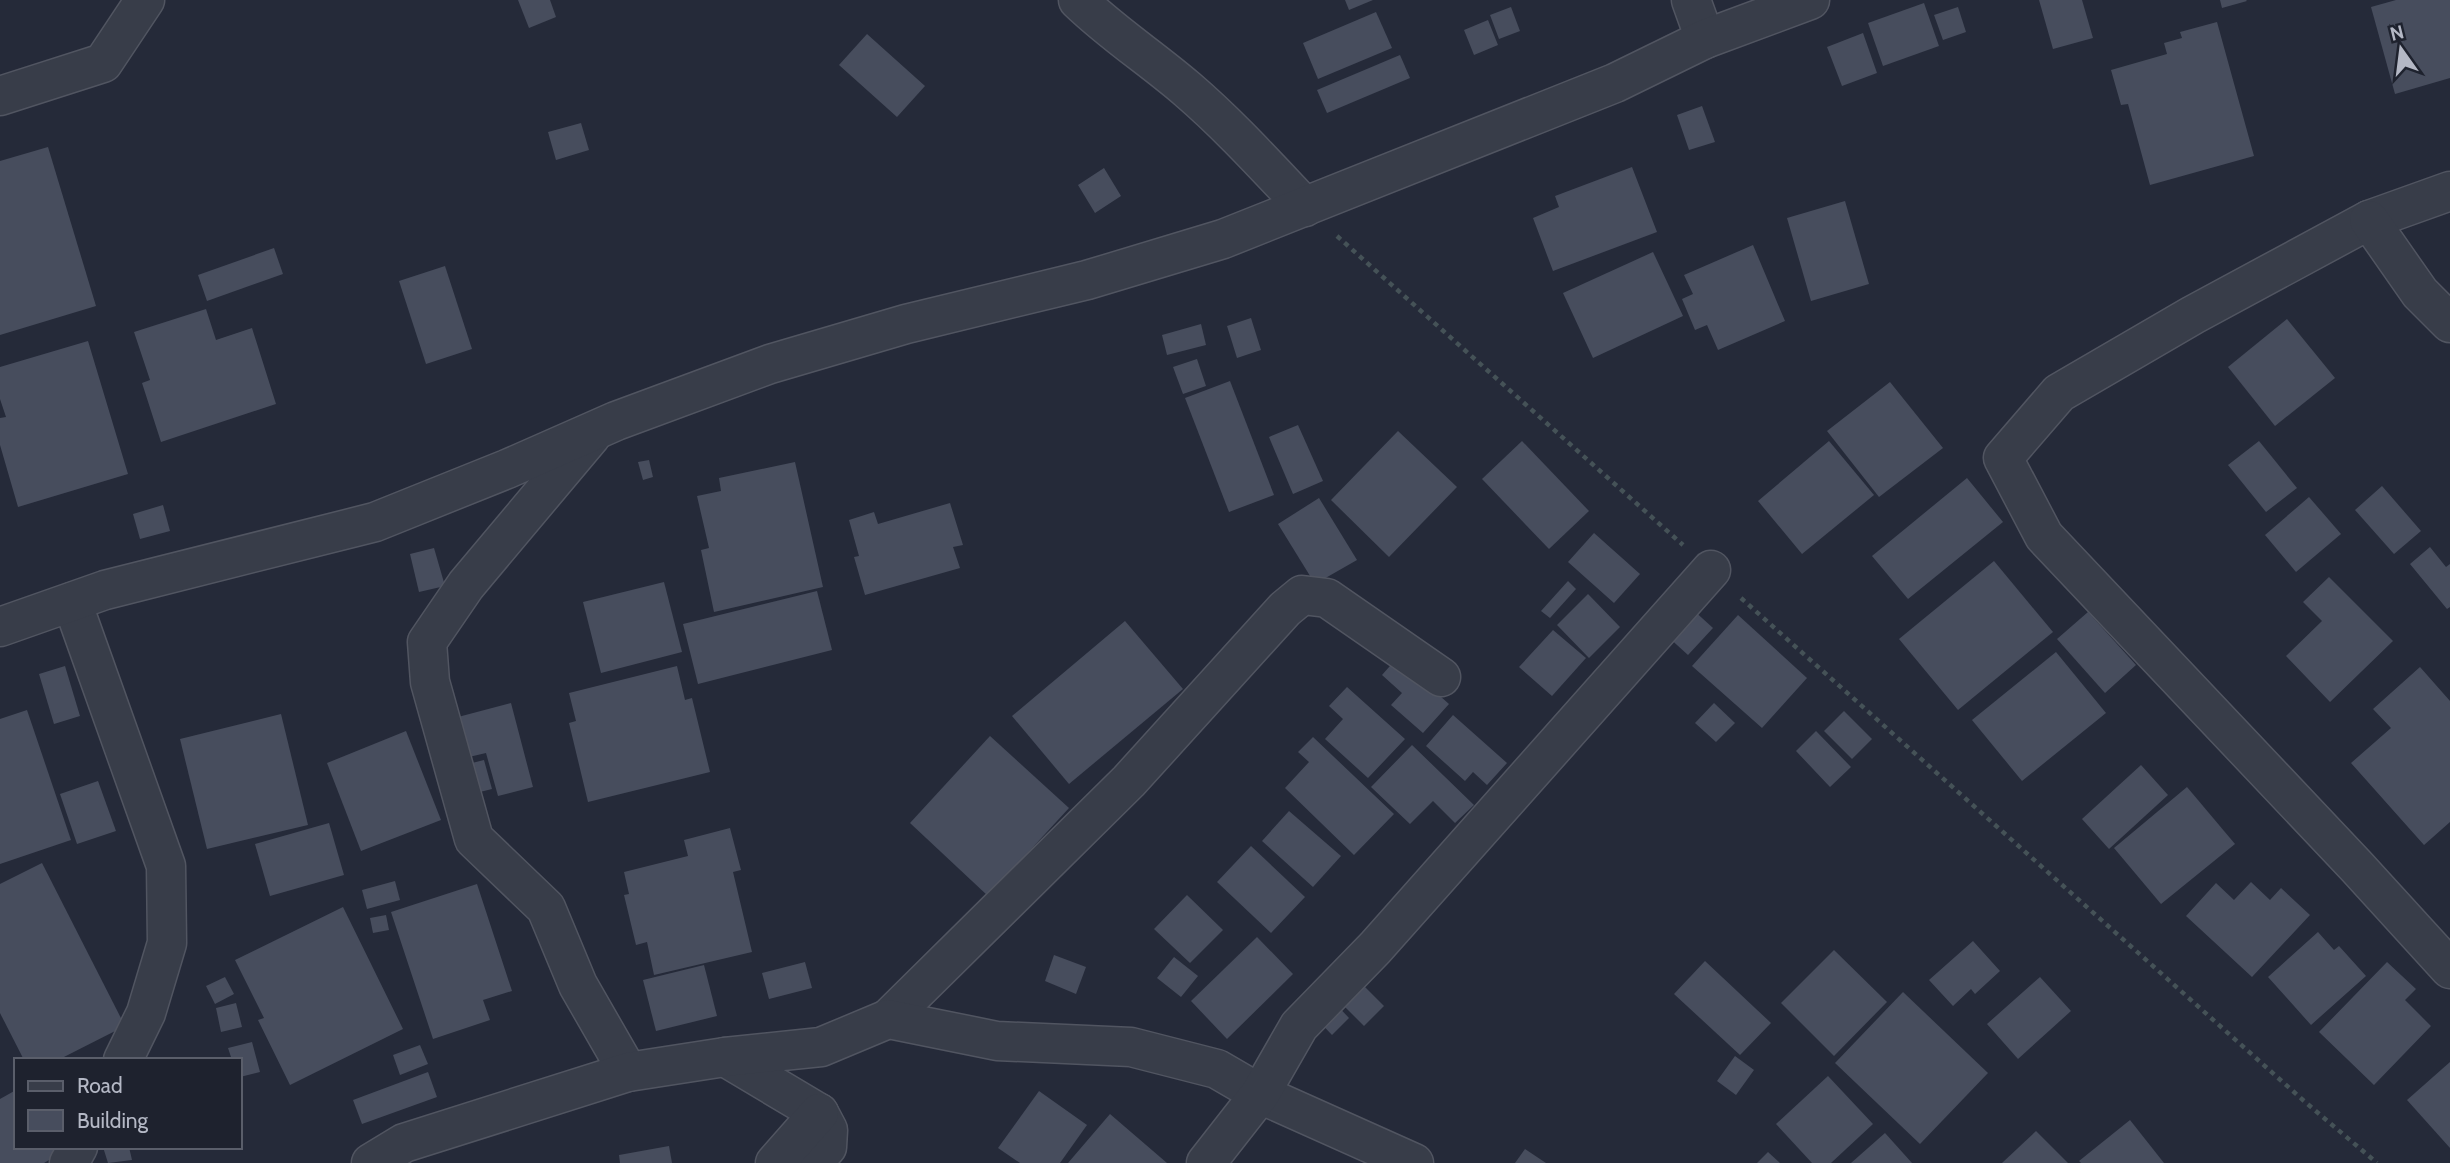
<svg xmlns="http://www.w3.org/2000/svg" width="2450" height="1163" font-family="Cabin,sans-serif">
  <rect width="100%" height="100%" fill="#252a39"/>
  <!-- building -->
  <g fill="#474d5d">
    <polygon points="518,0 550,0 556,17 529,28"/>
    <polygon points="1345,0 1373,0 1349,10"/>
    <polygon points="2039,0 2082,0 2093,38 2053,49"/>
    <polygon points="2220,0 2246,0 2247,1 2222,8"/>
    <polygon points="2396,0 2450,0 2450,78 2395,94 2371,7"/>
    <polygon points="1924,3 1939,46 1883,66 1868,23"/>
    <polygon points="1511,7 1520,31 1499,39 1490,15"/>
    <polygon points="1958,7 1966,32 1943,40 1934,15"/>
    <polygon points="1376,12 1392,48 1318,79 1303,43"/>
    <polygon points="1488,20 1498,45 1474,55 1464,30"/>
    <polygon points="2217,22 2254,156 2150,185 2128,104 2121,105 2111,70 2167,54 2164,43 2182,38 2180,32"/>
    <polygon points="1863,33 1877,73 1842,86 1827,47"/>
    <polygon points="867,34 925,86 897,117 839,65"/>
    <polygon points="1400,55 1410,78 1327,113 1317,90"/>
    <polygon points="1702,106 1715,142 1689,150 1677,115"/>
    <polygon points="581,123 589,150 556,160 548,132"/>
    <polygon points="48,147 96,306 0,335 0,161"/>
    <polygon points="1632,167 1657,232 1553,271 1533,218 1559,207 1555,196"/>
    <polygon points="1104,168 1121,196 1095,213 1078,185"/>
    <polygon points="1845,201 1869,284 1811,301 1787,218"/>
    <polygon points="1753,245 1785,321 1718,350 1707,325 1695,330 1682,299 1693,294 1684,275"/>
    <polygon points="274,248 283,274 207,301 198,275"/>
    <polygon points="1653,252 1683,316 1593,358 1563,293"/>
    <polygon points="445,266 472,349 426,364 399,281"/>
    <polygon points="206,309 216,340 252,328 276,404 161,442 142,383 150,380 134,332"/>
    <polygon points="1251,318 1261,350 1237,358 1227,326"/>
    <polygon points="2287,319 2335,378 2275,426 2228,367"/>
    <polygon points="1201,324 1206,345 1167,355 1162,335"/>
    <polygon points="88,341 128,474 18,507 0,445 0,418 6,417 0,399 0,367"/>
    <polygon points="1197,359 1206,386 1183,394 1173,367"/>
    <polygon points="1230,381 1274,495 1229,512 1185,398"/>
    <polygon points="1890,382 1943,448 1879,497 1827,431"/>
    <polygon points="1298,425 1323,481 1293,494 1269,437"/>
    <polygon points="1398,431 1457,487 1389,557 1331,500"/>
    <polygon points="1522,441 1589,511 1549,549 1482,479"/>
    <polygon points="1829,441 1874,495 1802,554 1758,501"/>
    <polygon points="2259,441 2297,488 2266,512 2228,465"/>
    <polygon points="649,460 653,477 643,480 638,462"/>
    <polygon points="795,462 823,587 714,612 701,550 709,548 697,496 721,491 719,478"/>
    <polygon points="1967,478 2003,522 1908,599 1872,556"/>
    <polygon points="2382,486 2421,531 2394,554 2355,510"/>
    <polygon points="2309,497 2341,534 2296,572 2265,535"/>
    <polygon points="1319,498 1357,560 1315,584 1278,524"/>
    <polygon points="950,503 963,545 953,547 960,568 865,595 854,557 859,556 849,520 874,512 878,524"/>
    <polygon points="163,505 170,531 140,539 133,514"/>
    <polygon points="1594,533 1640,574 1614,603 1568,562"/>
    <polygon points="2430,547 2446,567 2450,564 2450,607 2447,609 2410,564"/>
    <polygon points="434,548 445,586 419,592 410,554"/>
    <polygon points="1994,561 2053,632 1958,710 1899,639"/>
    <polygon points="2329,577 2393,641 2330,702 2286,656 2322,621 2303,602"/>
    <polygon points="1568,581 1576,589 1550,618 1541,611"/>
    <polygon points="664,582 682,652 601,673 583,602"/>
    <polygon points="817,591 832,650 698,684 683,624"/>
    <polygon points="1588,594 1620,627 1589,658 1557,625"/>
    <polygon points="1691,608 1713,628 1688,655 1666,635"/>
    <polygon points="2088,612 2136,665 2105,693 2057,639"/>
    <polygon points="1738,615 1807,678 1762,728 1692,666"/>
    <polygon points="1125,621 1183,689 1069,784 1012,716"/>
    <polygon points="1553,630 1586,658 1552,696 1519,667"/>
    <polygon points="2056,652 2106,713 2022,781 1972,720"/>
    <polygon points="1397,658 1449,704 1423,733 1391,705 1402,693 1382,675"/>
    <polygon points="65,666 80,716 54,724 39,674"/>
    <polygon points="677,666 685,700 692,698 710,772 588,802 569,723 576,721 569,693"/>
    <polygon points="2420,667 2450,701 2450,822 2424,845 2351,763 2391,728 2373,709"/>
    <polygon points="1347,687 1405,739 1368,778 1325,739 1343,719 1329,706"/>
    <polygon points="511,703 533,787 498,796 486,753 469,757 458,717"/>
    <polygon points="1714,703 1735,723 1716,742 1695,723"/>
    <polygon points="27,710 71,840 0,864 0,719"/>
    <polygon points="1844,711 1872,739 1852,759 1824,731"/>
    <polygon points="281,714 308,825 207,849 180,739"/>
    <polygon points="1453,715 1507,763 1487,785 1473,772 1465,781 1426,746"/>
    <polygon points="406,731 441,820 361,851 327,763"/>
    <polygon points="1816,731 1851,767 1830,787 1796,751"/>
    <polygon points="990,736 1069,808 988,896 910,823"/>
    <polygon points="1313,737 1394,814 1354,855 1285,788 1309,762 1298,752"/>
    <polygon points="1412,745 1474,805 1455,823 1433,801 1410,824 1371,787"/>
    <polygon points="484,760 492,789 472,794 464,765"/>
    <polygon points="2141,765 2168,795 2109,849 2082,819"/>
    <polygon points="98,781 116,831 77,844 60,794"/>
    <polygon points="2187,787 2235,844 2161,904 2114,848"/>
    <polygon points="1289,811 1341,856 1313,887 1262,841"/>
    <polygon points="329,823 344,875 270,896 255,844"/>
    <polygon points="730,828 741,870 733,872 752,952 654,975 647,942 636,945 624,895 629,894 624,872 688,856 684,840"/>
    <polygon points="1251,846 1305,897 1271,933 1217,882"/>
    <polygon points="42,863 125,1026 58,1060 24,1060 0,1013 0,884"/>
    <polygon points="395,881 400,900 367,909 362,890"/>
    <polygon points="2251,882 2270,900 2281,888 2310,915 2252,977 2186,916 2216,883 2234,900"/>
    <polygon points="477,884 512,991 483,1000 490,1020 433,1039 391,912"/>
    <polygon points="1187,895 1223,930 1190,963 1154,929"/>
    <polygon points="343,907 403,1029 290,1085 258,1020 264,1018 235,960"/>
    <polygon points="386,915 389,930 373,933 370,918"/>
    <polygon points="2318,932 2334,950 2339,946 2366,976 2311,1025 2268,977"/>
    <polygon points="1257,937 1293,974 1227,1039 1191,1001"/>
    <polygon points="1973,941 2000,971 1975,994 1971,989 1953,1006 1929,980"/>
    <polygon points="1834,950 1887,1002 1834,1056 1781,1003"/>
    <polygon points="1054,955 1086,967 1076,994 1045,981"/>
    <polygon points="1174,957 1198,976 1181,997 1157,978"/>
    <polygon points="1705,961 1771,1023 1740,1055 1674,994"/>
    <polygon points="805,962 812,988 769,999 762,973"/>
    <polygon points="2387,962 2416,989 2405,1000 2431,1026 2374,1085 2319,1032"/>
    <polygon points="704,965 717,1016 656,1031 643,980"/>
    <polygon points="225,977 234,994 215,1004 206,986"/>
    <polygon points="2040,977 2071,1011 2018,1059 1987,1024"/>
    <polygon points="1357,979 1384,1006 1364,1026 1337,999"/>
    <polygon points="1903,992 1988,1073 1920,1144 1835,1063"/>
    <polygon points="1331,999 1349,1018 1332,1035 1313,1015"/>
    <polygon points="236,1003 242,1027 221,1032 216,1008"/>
    <polygon points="252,1042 260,1072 240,1077 240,1060 232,1060 228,1048"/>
    <polygon points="420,1045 428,1064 400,1075 393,1055"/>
    <polygon points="1735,1056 1754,1070 1736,1095 1717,1081"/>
    <polygon points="2450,1062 2450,1148 2407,1100"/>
    <polygon points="428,1072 437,1097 362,1124 353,1100"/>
    <polygon points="1828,1076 1873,1124 1831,1163 1812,1163 1776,1124"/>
    <polygon points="16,1090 16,1147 60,1147 62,1152 44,1163 0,1163 0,1099"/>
    <polygon points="1039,1091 1087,1125 1060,1163 1020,1163 998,1148"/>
    <polygon points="1110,1114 1167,1163 1068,1163"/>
    <polygon points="2130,1120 2164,1163 2081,1163 2079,1161"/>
    <polygon points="2036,1131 2068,1163 2002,1163"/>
    <polygon points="1885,1133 1912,1163 1851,1163"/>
    <polygon points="669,1146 672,1163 620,1163 619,1155"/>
    <polygon points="103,1147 129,1147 132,1160 108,1163"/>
    <polygon points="1525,1149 1546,1163 1515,1163"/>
    <polygon points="1768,1152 1780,1163 1757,1163"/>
  </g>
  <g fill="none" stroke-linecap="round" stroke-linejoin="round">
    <!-- minor casing -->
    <g stroke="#515561" stroke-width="41">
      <g id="minor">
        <path d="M1078,0C1112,33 1151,58 1187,89C1229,125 1267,167 1305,207"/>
        <polyline points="1691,0 1705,39"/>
        <polyline points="0,96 103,63 145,0"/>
        <polyline points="2450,191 2369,220 2193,315 2059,393 2003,458 2044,536 2357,867 2450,969"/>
        <polyline points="2369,220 2420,293 2450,323"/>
        <polyline points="591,436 466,585 427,642 430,682 474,839 546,908 578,985 628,1072"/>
        <polyline points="72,602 166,866 167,943 146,1013 123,1060"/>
        <polyline points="0,627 105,590 375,522 507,469 616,421 770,364 906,324 1087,280 1223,239 1615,83 1705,39 1810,0"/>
        <polyline points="888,1019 1129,781 1285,609 1302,595 1327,598 1441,677"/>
        <polyline points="725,1057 819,1113 828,1130 827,1147 812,1163"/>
        <polyline points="69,1163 78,1147"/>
        <polyline points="371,1163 404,1143 628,1072 725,1057 821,1047 888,1019 997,1041 1131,1047 1217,1069 1260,1094 1414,1163"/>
        <polyline points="775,1163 819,1113"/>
        <polyline points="1206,1163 1260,1094 1299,1026 1375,948 1711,570"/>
      </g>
    </g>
    <!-- path -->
    <g stroke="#455257" stroke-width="4.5" stroke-dasharray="5 5" stroke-linecap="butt">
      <polyline points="1337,236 1683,545"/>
      <polyline points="1741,598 2304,1101 2377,1163"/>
    </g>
    <!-- minor -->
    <use href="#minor" stroke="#383d49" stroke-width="38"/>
  </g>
  <!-- legend -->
  <rect x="14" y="1058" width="228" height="91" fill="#1e222e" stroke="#5a5e6a" stroke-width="2"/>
  <rect x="28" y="1081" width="35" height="10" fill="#383d49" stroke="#5a5e6a" stroke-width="2"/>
  <text x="77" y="1093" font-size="21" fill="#b4b8c5">Road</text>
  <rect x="28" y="1110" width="35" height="21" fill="#474d5d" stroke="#5a5e6a" stroke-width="2"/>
  <text x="77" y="1128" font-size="21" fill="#b4b8c5">Building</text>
  <!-- north arrow -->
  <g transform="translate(2401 49) rotate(346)" stroke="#1e222e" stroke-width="5" paint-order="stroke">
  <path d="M0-5L12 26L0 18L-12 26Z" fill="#b4b8c5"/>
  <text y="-10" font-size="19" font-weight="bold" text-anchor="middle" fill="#b4b8c5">N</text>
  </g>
</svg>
